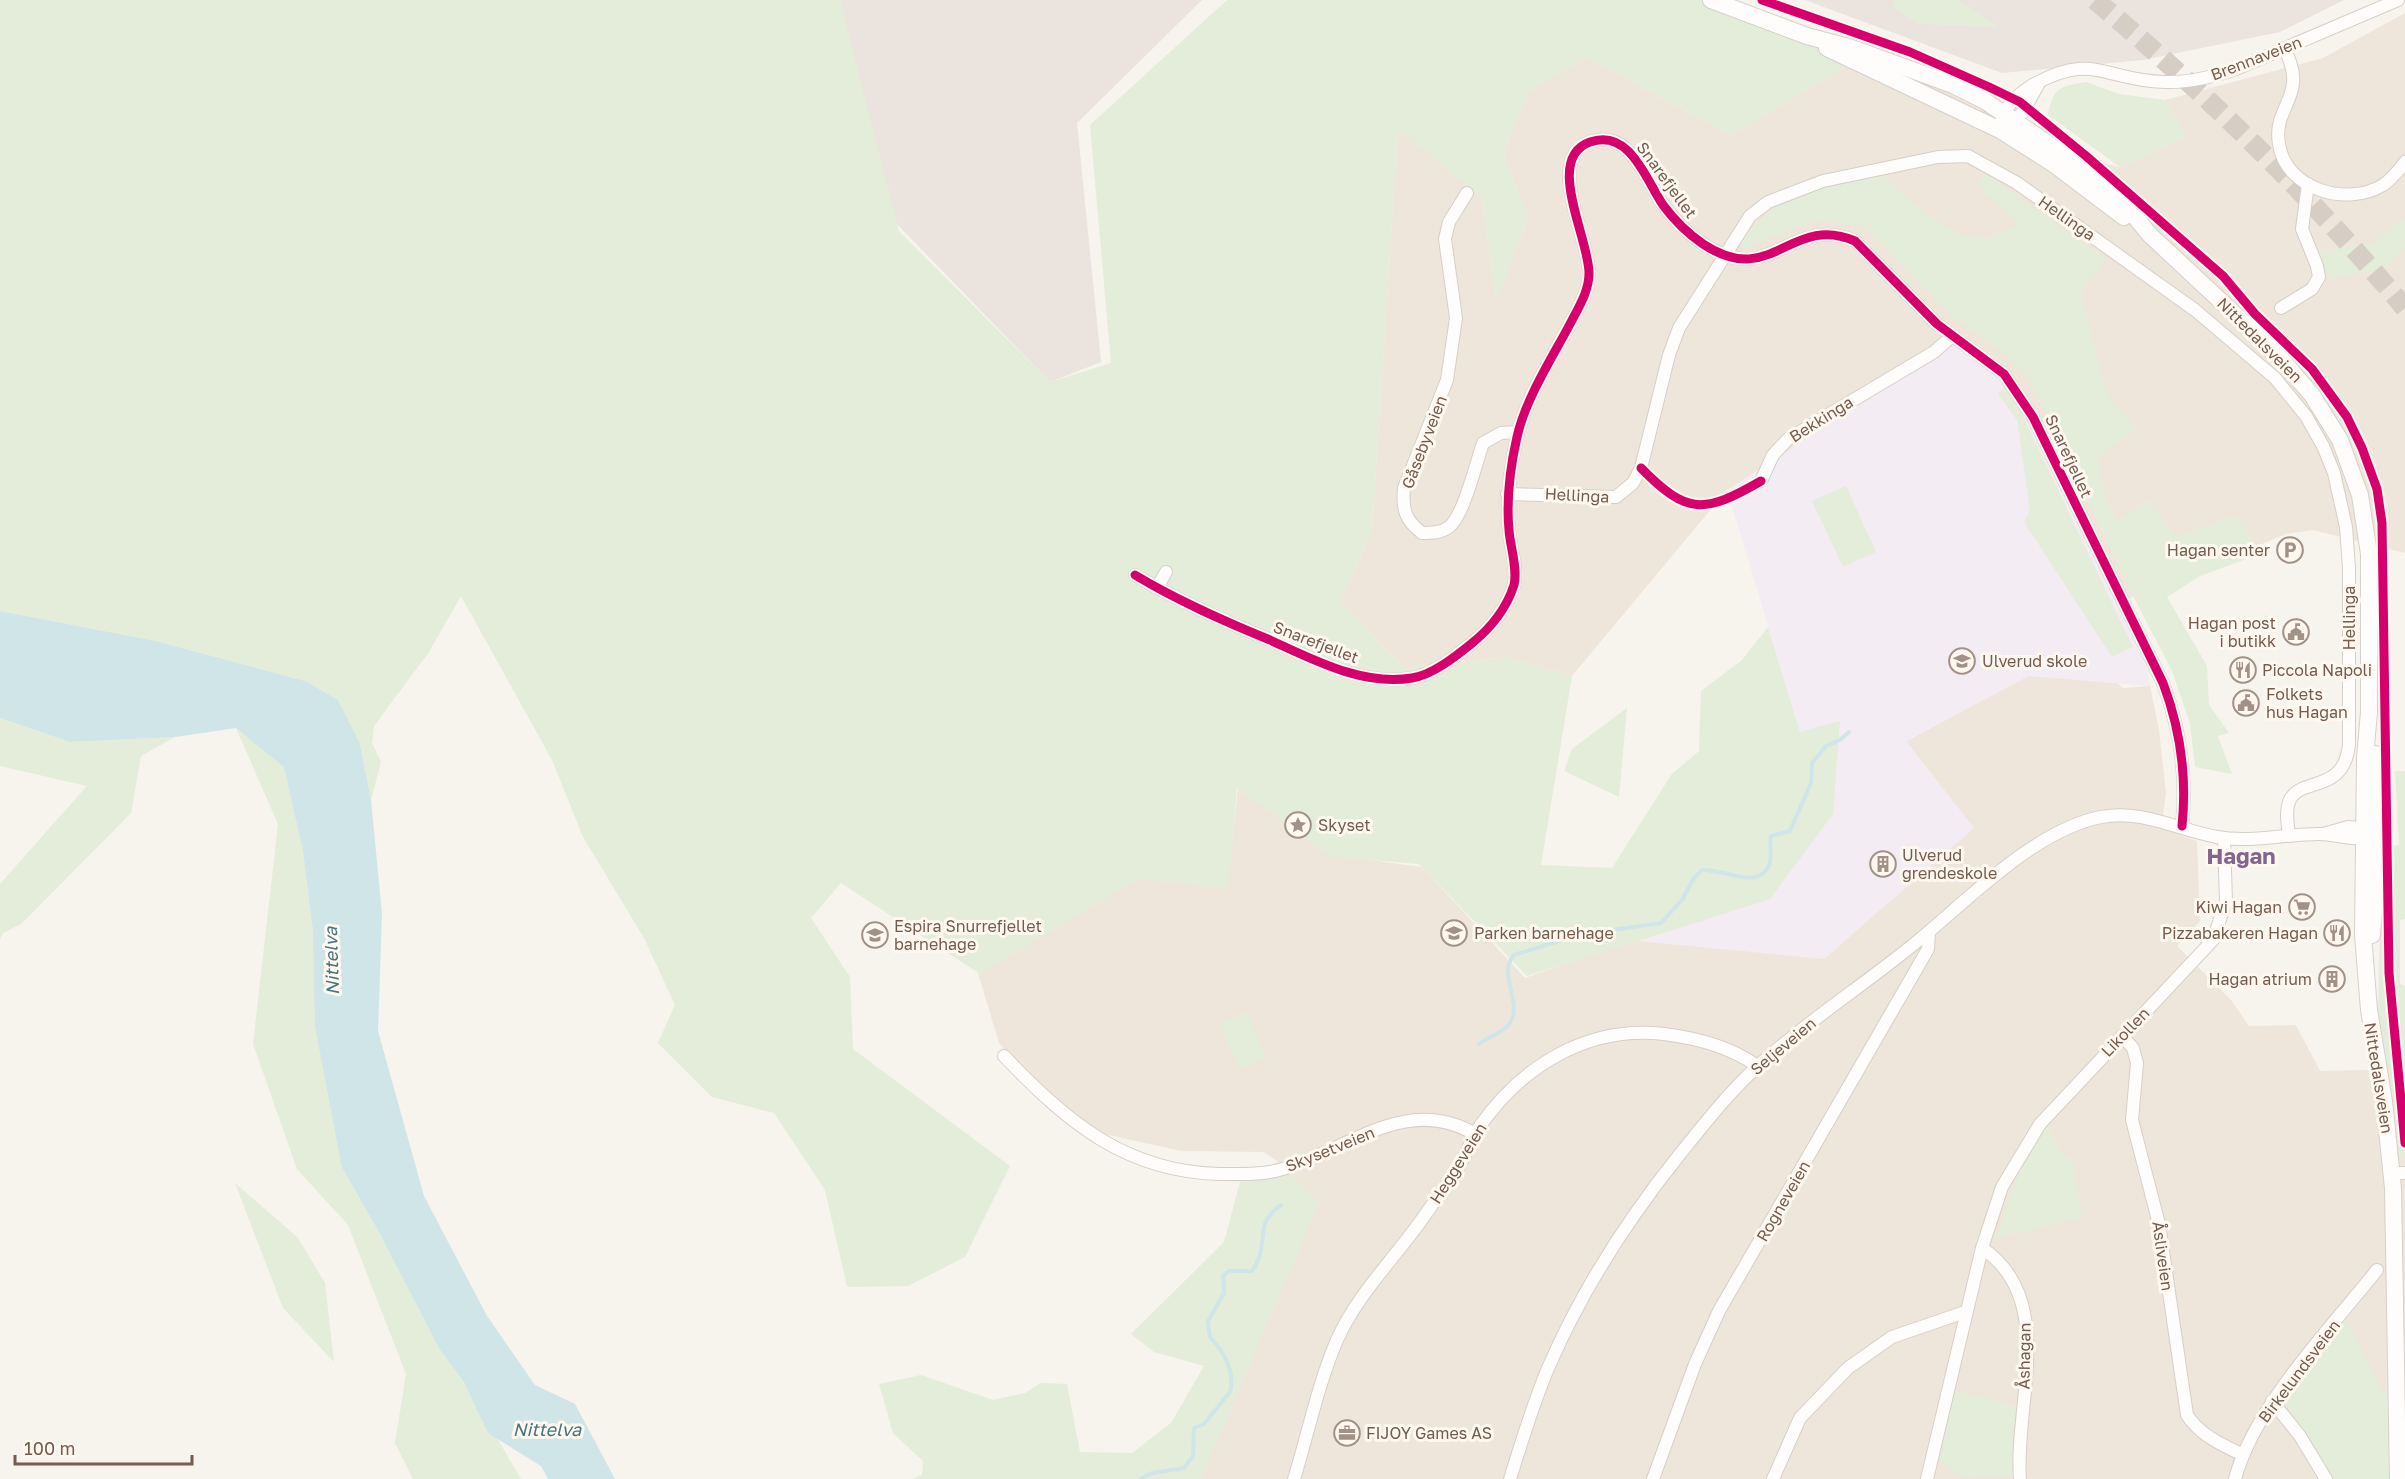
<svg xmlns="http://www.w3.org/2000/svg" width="2405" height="1479" font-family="'Golos Text',sans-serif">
  <rect width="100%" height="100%" fill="#f7f3ed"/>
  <!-- residential -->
  <g fill="#efe6db">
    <polygon points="2405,13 2405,553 2313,530 2286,534 2123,601 1727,490 1572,676 1503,657 1405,668 1340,602 1372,531 1398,128 1482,198 1496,301 1528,217 1503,153 1529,91 1586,57 1731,135 1868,53 2011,119 2069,156 2120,167 2186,137 2165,100 2323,58"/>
    <polygon points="2101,669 2123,688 2150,686 2159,730 2166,793 2161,828 2197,841 2200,921 2177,946 2231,1000 2249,1026 2296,1025 2320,1071 2405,1069 2405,1370 2383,1396 2344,1316 2325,1479 1201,1479 1248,1364 1278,1162 1264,1152 1181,1151 1104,1134 1048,1102 999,1043 978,973 1138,879 1227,886 1238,789 1332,855 1422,867 1525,978 1638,938 1905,742 2028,676"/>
  </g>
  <!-- industrial -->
  <g fill="#eae3de">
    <polygon points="840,0 1202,0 1077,123 1101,362 1050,382 894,221"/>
    <polygon points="1805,0 2344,0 2280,32 2143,60 2002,73"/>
  </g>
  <!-- education -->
  <polygon fill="#f4ecf3" points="1954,343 2017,391 2144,646 2150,686 2028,676 1906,741 1974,828 1824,959 1638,941 1770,899 1839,722 1800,732 1727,490"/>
  <!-- green -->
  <g fill="#e4edd9">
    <polygon points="0,0 840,0 899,231 1050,382 1111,363 1090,125 1227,0 1721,0 1868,53 1731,135 1586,57 1529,91 1503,153 1528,217 1496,302 1482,198 1398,129 1372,531 1340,602 1405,668 1503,657 1572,676 1541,865 1612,868 1671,775 1699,751 1701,691 1742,660 1768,627 1800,732 1840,721 1833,814 1770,899 1527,976 1419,864 1332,857 1237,788 1228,889 1138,879 980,974 841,883 811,918 850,977 853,1049 1010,1166 965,1257 908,1286 847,1287 825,1190 774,1113 712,1097 658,1043 675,1005 644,938 583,837 552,760 461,596 429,652 374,726 372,743 381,762 371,800 360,744 338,701 305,681 156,641 0,611"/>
    <polygon points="1894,0 1959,0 1999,27 1918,24 1894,8"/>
    <path d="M2086,82L2119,94L2165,100L2186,137L2120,167L2048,115C2053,87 2061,86 2086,82Z"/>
    <path d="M1984,173L2106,259L2081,291L2106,393L2137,428L2098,458L2104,492L2117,522L2148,500L2176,537L2235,515L2262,553L2200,576L2167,597L2207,666L2209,705L2229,733L2218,736L2232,774L2195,767L2190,723L2172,671L2124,578L2035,389L2002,352L1953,317L1863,225L1815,221L1745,247L1740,240L1778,205L1831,185L1882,174C1906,195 1953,245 1988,237C1998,235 2008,228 2018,224L1976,185Z"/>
    <polygon points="2405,217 2405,249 2388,267 2330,279 2317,250 2372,244"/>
    <polygon points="2004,387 2014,397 2133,647 2112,657 2024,522 2030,511 2017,420 1998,394"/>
    <polygon points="1846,486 1876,552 1843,567 1812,501"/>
    <polygon points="1627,708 1619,797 1564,771 1572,749"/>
    <polygon points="0,718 70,742 175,737 141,756 131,813 21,924 3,933 0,939 0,884 87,786 0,766"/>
    <polygon points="236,728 284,766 303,852 342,1168 375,1225 440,1350 464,1382 521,1479 413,1479 395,1443 406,1374 348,1225 297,1169 253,1044 278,824"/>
    <polygon points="2395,771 2405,771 2405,919 2400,920 2400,984 2405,986 2405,1158 2398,1159 2378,1010 2382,847 2399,845"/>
    <polygon points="1247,1012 1266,1058 1239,1069 1220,1023"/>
    <polygon points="2047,1126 2063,1156 2073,1159 2082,1218 1996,1238 2022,1162"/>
    <polygon points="1278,1162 1319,1203 1201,1479 912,1479 922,1475 923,1461 893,1433 879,1384 921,1375 993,1400 1025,1393 1041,1383 1067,1384 1080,1452 1132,1453 1171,1423 1204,1366 1154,1352 1131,1334 1224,1242 1240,1182"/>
    <polygon points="235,1183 298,1238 325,1283 334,1362 283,1308"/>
    <polygon points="2344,1315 2383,1393 2405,1368 2405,1479 2325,1479 2284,1396 2325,1326"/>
    <polygon points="1949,1390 2018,1406 2012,1475 1965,1478 1932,1455"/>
  </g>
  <!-- water -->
  <polygon fill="#d0e5e7" points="0,611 156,641 305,681 338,700 360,744 371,800 382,914 378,1031 424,1196 487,1316 535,1385 575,1404 615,1479 548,1479 541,1466 488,1433 464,1382 440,1350 375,1225 342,1168 315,1026 313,932 303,852 284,767 236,728 175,737 70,742 0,718"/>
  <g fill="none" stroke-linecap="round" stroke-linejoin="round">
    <!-- stream -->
    <g stroke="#d0e5e7" stroke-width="4">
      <path d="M1479,1044C1488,1037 1503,1033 1510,1023C1523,1003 1497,974 1514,955L1578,935L1661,923L1682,900L1694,878L1702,870C1722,868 1759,891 1769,865C1773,856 1769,845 1771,836L1790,831L1811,783L1812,763L1826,746L1840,740L1849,732"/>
      <path d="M1141,1479L1152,1473L1184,1468L1193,1456L1194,1428L1204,1424L1230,1392C1236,1372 1223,1351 1210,1337L1208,1321L1224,1293L1223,1276L1229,1271H1252C1272,1242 1251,1226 1281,1205"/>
    </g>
    <!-- trunk-tunnel -->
    <path stroke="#d6cdc5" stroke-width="20" stroke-dasharray="20 10" stroke-linecap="butt" d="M2095,0C2207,94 2311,196 2405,308"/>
    <!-- minor casing -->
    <g stroke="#d5cfc8" stroke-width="14">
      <g id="minor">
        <path d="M2284,48C2310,97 2272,105 2279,144C2286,190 2347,207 2383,185C2392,179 2399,170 2405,162"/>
        <path d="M2002,120C2005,106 2019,94 2031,86C2092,51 2104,80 2164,82C2189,83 2213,77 2236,69L2398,0"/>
        <polyline points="2010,125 2023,112 2039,83"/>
        <path d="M1467,193L1449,222L1445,239L1456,318L1447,380L1404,488C1402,509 1405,520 1422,533C1431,533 1441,533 1449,527C1464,515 1476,463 1483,443L1501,433L1518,432"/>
        <polyline points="2281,308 2312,289 2319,277 2317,266 2302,229 2308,184"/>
        <polyline points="1761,481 1773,455 1788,439 1934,352 1952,336"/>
        <path d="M1507,494L1616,497L1633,483L1641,468L1669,355L1679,328L1750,216L1768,202L1823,181L1938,157L1968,156L2017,183L2195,310L2275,378L2306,416L2323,446L2334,473L2346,527L2349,568V744C2344,796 2299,775 2289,802C2285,812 2288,825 2289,836"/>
        <path d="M1135,575C1178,601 1224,621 1270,640C1314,660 1362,686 1412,678C1432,675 1455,657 1471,644C1491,628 1506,610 1514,585C1518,569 1510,546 1509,530C1506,498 1510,468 1517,437C1525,400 1552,358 1570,324C1578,308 1589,292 1589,273C1589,238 1544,158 1590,142C1630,128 1646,180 1663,205C1674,220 1687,233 1703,244C1772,290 1790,213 1855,241L1937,324L2004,374L2033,417L2163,683C2180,728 2187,778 2182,826"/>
        <polyline points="1157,588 1166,572"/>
        <polyline points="2323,834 2348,827 2370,829"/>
        <path d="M2122,1036L2133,1048L2137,1063L2132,1120L2159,1224L2187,1415C2200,1435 2220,1444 2241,1454"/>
        <path d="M1004,1056C1066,1121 1125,1172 1220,1174C1239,1174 1260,1175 1279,1170C1347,1152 1404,1093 1475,1134"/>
        <polyline points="2392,1173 2405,1173"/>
        <path d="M1982,1248C2058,1299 2014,1404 2020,1479"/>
        <polyline points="2272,1401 2300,1436 2326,1479"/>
        <path d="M1294,1479C1308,1434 1318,1384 1337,1340C1358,1293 1396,1257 1425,1215C1438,1196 1453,1178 1463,1159C1469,1148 1473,1136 1480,1126C1522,1066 1588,1025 1664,1034C1696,1038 1731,1047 1757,1066"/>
        <path d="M1510,1479C1522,1441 1533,1403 1549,1366C1583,1288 1627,1220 1680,1154C1705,1123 1730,1091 1759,1065C1810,1019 1867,983 1919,940C1970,898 2035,830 2101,817C2142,809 2178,830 2217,837C2250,843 2285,834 2319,834C2337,834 2353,842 2372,836"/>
        <polyline points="1653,1479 1695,1364 1719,1311 1928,949 1929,932"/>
        <polyline points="1773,1479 1800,1418 1848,1368 1892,1337 1965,1312"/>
        <polyline points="1927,1479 1982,1248 2002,1187 2040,1124 2213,940 2226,902 2224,838"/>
        <path d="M2235,1479C2254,1407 2330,1329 2377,1270"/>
      </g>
    </g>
    <!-- secondary casing -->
    <g stroke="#d6d0ca" stroke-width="18">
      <g id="secondary">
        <polyline points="1711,0 1807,36 1852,48 1953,85 1985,101 2063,154 2128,208 2149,234 2273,350 2312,395 2340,440 2360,495 2369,554 2369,712 2365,758 2363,935 2369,1010 2384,1101 2393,1188 2398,1479"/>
        <polyline points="1827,48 2000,130 2055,165 2124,217"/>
        <polyline points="2372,935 2378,859 2375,754"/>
      </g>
    </g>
    <!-- minor -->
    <use href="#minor" stroke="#fefdfc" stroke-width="12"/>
    <!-- secondary -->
    <use href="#secondary" stroke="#fefdfc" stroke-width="16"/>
    <!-- cycleway casing -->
    <g stroke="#fef8f0" stroke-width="13">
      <g id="cycleway">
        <polyline points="1762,0 1910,52 1989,87 2020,102 2086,156 2223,276 2255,314 2312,369 2347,417 2362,448 2377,489 2382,523 2389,973 2405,1143"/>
        <path d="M1641,468C1687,515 1704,514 1761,481"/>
        <path d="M1135,575C1178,601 1224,621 1270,640C1314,660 1362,686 1412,678C1432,675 1455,657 1471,644C1491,628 1506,610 1514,585C1518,569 1510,546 1509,530C1506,498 1510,468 1517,437C1525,400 1552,358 1570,324C1578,308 1589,292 1589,273C1589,238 1544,158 1590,142C1630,128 1646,180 1663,205C1674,220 1687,233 1703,244C1772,290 1790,213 1855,241L1937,324L2004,374L2033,417L2163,683C2180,728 2187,778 2182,826"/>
      </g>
    </g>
    <!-- cycleway -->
    <use href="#cycleway" stroke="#d6006c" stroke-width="9"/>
  </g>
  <!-- icons -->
  <defs>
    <g id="parking-ring" transform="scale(1.35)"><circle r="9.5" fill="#fef8f0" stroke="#a29186" stroke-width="1.5"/><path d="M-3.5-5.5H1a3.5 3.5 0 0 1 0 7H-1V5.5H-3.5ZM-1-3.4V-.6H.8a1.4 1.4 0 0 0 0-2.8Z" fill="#a29186"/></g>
    <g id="civic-ring" transform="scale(1.35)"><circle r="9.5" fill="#fef8f0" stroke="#a29186" stroke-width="1.5"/><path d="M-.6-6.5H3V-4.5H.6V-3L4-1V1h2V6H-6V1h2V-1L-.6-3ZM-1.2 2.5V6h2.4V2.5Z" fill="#a29186"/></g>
    <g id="school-ring" transform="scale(1.35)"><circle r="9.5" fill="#fef8f0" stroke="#a29186" stroke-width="1.5"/><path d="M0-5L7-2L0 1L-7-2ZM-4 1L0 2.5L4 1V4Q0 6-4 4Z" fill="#a29186"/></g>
    <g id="restaurant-ring" transform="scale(1.35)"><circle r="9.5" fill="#fef8f0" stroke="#a29186" stroke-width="1.5"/><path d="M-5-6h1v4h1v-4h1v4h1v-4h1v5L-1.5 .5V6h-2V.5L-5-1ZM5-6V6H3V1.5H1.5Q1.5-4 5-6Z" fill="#a29186"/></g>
    <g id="sight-ring" transform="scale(1.35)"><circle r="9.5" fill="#fef8f0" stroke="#a29186" stroke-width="1.5"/><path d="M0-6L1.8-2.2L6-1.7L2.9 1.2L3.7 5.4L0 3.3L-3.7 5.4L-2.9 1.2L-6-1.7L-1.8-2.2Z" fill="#a29186"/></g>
    <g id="building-ring" transform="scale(1.35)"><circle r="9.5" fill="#fef8f0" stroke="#a29186" stroke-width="1.5"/><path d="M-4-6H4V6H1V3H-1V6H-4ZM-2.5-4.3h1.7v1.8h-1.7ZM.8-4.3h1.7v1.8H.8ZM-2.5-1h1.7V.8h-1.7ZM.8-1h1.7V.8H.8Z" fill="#a29186"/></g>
    <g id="supermarket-ring" transform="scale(1.35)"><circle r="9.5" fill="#fef8f0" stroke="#a29186" stroke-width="1.5"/><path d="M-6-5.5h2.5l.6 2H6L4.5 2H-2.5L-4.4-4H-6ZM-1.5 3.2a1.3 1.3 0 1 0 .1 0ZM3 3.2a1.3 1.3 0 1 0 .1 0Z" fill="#a29186"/></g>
    <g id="office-ring" transform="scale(1.35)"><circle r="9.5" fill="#fef8f0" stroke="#a29186" stroke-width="1.5"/><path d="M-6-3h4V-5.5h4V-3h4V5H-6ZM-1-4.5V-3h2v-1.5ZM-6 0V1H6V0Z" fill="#a29186"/></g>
  </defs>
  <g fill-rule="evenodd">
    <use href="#parking-ring" x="2290" y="550"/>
    <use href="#civic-ring" x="2296" y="632"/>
    <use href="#school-ring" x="1962" y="661"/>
    <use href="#restaurant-ring" x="2243" y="670"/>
    <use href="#civic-ring" x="2246" y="703"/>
    <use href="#sight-ring" x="1298" y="825"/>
    <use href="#building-ring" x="1883" y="864"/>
    <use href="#supermarket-ring" x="2302" y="907"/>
    <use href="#school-ring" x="1454" y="933"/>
    <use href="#restaurant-ring" x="2337" y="933"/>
    <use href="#school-ring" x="875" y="935"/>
    <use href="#building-ring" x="2332" y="979"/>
    <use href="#office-ring" x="1347" y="1433"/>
  </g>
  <g text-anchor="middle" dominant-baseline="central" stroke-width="6" stroke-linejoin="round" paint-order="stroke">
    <!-- street labels -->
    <g font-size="16" fill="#745c4e" stroke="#fef8f0">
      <text transform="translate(2256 58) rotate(-21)">Brennaveien</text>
      <text transform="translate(1667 180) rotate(54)">Snarefjellet</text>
      <text transform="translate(2067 218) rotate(35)">Hellinga</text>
      <text transform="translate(2260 340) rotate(45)">Nittedalsveien</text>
      <text transform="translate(1821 419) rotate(-32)">Bekkinga</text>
      <text transform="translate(1424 442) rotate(-69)">Gåsebyveien</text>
      <text transform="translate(2069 456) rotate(65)">Snarefjellet</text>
      <text transform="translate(1577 495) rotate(3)">Hellinga</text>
      <text transform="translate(2349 618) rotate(-90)">Hellinga</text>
      <text transform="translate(1316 642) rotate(21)">Snarefjellet</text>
      <text transform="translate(2125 1032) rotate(-46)">Likollen</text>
      <text transform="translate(1783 1046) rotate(-40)">Seljeveien</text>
      <text transform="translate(2379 1078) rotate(81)">Nittedalsveien</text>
      <text transform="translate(1330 1149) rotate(-22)">Skysetveien</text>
      <text transform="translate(1458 1163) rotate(-58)">Heggeveien</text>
      <text transform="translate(1783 1201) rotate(-60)">Rogneveien</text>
      <text transform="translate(2163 1256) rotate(82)">Åsliveien</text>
      <text transform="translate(2024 1356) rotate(-89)">Åshagan</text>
      <text transform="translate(2299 1371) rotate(-53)">Birkelundsveien</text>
    </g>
    <!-- poi labels -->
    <g font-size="16" fill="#745c4e" stroke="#fef8f0" text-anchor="start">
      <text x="2270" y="550" text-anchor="end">Hagan senter</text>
      <text x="2276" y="623" text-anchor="end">Hagan post<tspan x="2276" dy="18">i butikk</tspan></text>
      <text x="1982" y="661">Ulverud skole</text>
      <text x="2262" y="670">Piccola Napoli</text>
      <text x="2266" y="694">Folkets<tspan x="2266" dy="18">hus Hagan</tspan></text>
      <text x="1318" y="825">Skyset</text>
      <text x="1902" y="855">Ulverud<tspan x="1902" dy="18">grendeskole</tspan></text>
      <text x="2282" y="907" text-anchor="end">Kiwi Hagan</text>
      <text x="894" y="926">Espira Snurrefjellet<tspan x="894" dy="18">barnehage</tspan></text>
      <text x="1474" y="933">Parken barnehage</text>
      <text x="2318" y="933" text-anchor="end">Pizzabakeren Hagan</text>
      <text x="2312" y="979" text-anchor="end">Hagan atrium</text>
      <text x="1366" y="1433">FIJOY Games AS</text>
    </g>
    <!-- water labels -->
    <g font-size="18" font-style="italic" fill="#46767f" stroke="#fef8f0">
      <text transform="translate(331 961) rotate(-92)">Nittelva</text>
      <text x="547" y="1429">Nittelva</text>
    </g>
    <!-- district labels -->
    <g font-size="22" font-weight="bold" fill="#826690" stroke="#fef8f0">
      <text x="2241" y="855">Hagan</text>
    </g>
  </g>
  <!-- scale -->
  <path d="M15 1455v9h177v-9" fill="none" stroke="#745c4e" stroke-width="3"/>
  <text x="24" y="1455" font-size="18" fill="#745c4e" stroke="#fef8f0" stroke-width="4.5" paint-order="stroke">100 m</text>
</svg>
